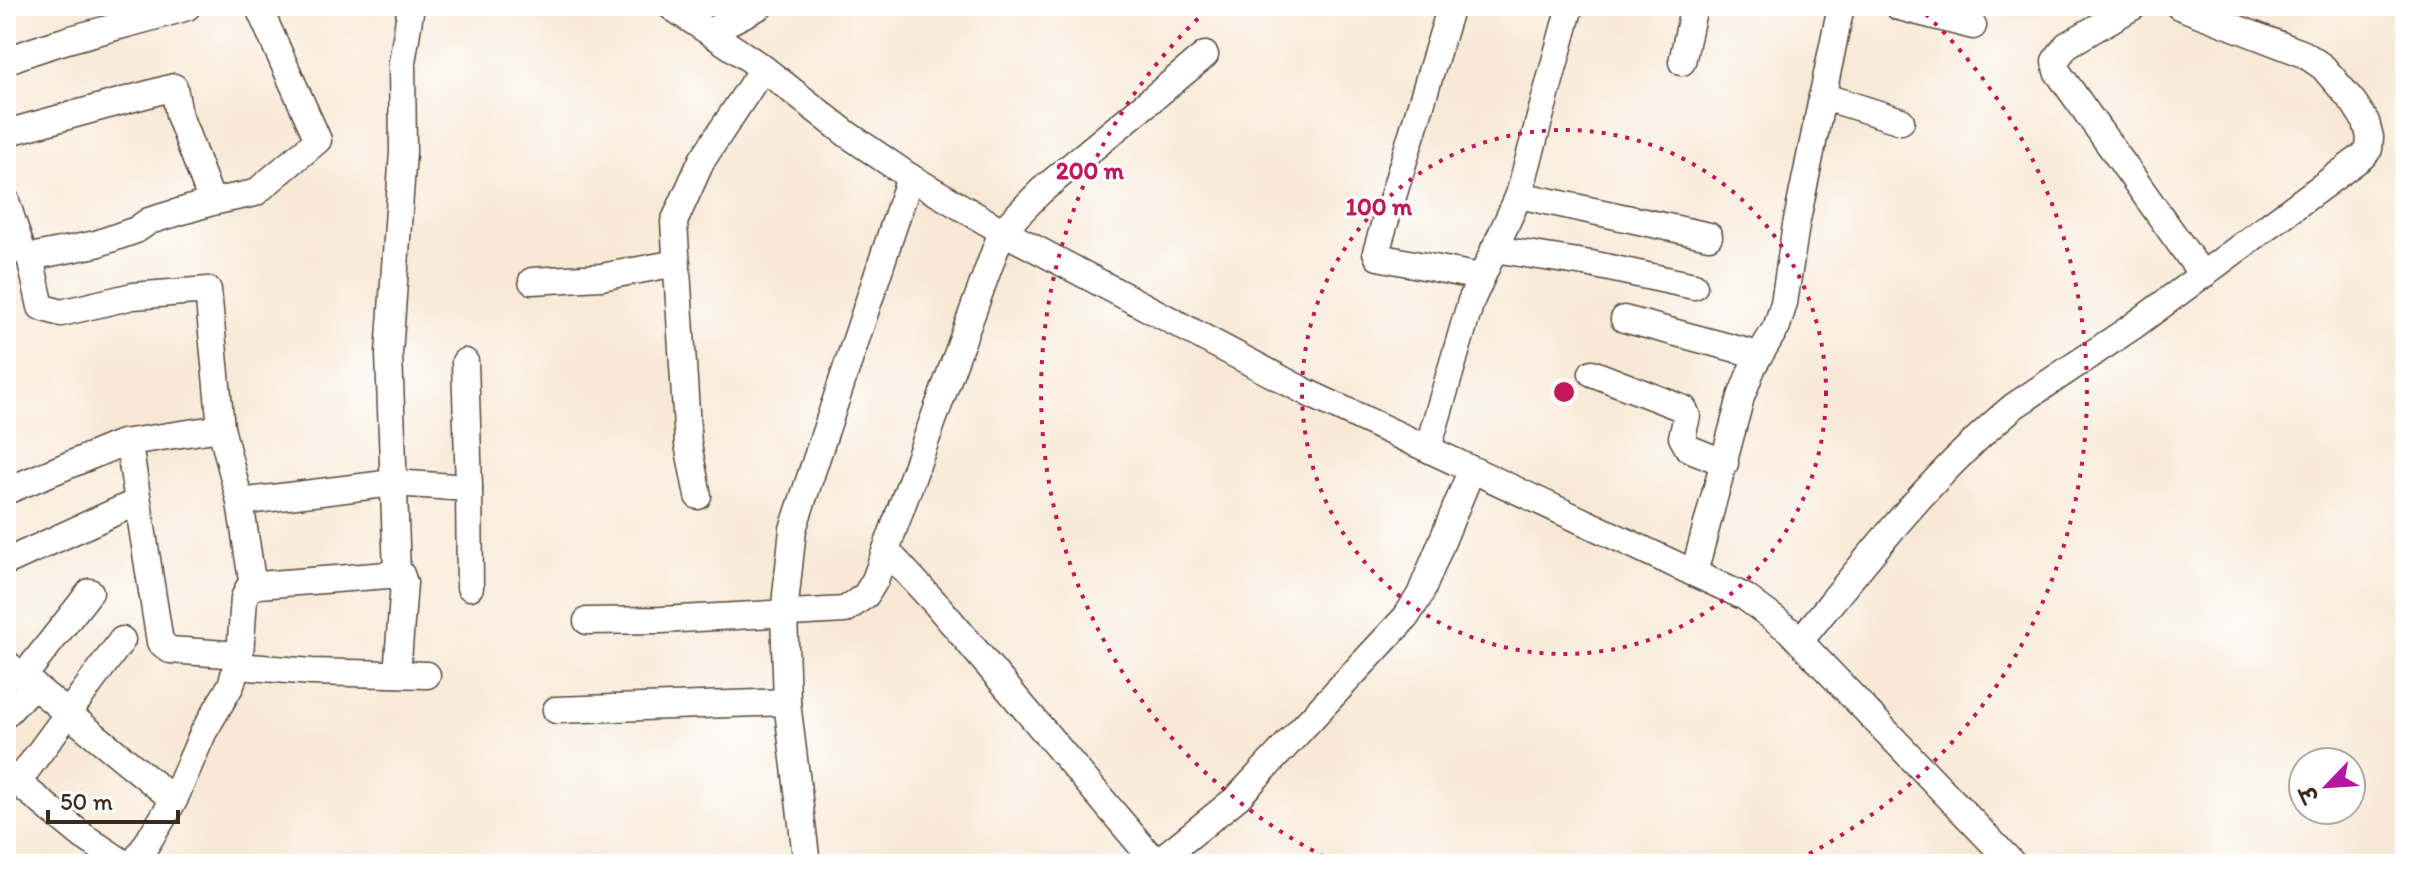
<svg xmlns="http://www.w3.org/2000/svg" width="2411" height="870" font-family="Itim,'Playpen Sans Deva',sans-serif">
  <rect width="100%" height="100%" fill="#fff"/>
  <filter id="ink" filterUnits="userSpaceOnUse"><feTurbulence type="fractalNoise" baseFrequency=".0125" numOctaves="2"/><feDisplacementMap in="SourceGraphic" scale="16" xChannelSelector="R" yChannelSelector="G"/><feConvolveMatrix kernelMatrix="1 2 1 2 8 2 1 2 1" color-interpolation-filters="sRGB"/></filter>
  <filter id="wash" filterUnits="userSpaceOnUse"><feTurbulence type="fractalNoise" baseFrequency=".006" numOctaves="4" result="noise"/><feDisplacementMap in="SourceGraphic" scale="32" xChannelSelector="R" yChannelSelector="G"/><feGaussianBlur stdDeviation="1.8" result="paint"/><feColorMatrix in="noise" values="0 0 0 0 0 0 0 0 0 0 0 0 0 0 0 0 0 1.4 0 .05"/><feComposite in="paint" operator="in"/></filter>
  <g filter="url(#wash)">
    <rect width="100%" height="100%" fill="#f8e9d6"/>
  </g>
  <g filter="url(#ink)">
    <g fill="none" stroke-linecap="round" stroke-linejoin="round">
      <!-- minor casing -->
      <g stroke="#57473a" stroke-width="29">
        <g id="minor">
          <polyline points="670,6 763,68 847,134 910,177 1002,231 1308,393 1745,597 1789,630 2013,864"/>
          <polyline points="1451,6 1376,252 1378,257 1480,277"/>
          <polyline points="2134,6 2067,45 2055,61 2057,71 2203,276"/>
          <polyline points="1899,7 1973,26"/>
          <polyline points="711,31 760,6"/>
          <path d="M6,61C65,37 127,26 187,7"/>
          <polyline points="1682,62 1694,6"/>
          <polyline points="1822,96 1901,121"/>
          <polyline points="6,133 174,87 179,115 212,202"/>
          <polyline points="1519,195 1709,236"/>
          <polyline points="6,201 22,250 30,257 41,307 61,313 133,296 208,290 221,428 240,502 253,587"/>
          <polyline points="1494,249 1591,264 1694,286"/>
          <polyline points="30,257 96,244 136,230 149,221 212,202 255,193 318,140 258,6"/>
          <polyline points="532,281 601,277 677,263"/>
          <polyline points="1624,319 1759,355"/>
          <polyline points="1592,373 1684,409 1687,416 1682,437 1688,448 1725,463"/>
          <polyline points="125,443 130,451 160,642 170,650 240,655"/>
          <polyline points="1428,448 1471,301 1519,195 1570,6"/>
          <polyline points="469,488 470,587"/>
          <polyline points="6,491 122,443 221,428"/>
          <polyline points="698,496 688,444 674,222 702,160 763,68"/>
          <polyline points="240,502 393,483 469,488 465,362"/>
          <polyline points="886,550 937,605 1156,863"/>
          <polyline points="6,562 137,502"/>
          <polyline points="397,573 389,354 403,152 402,63 411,6"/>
          <polyline points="1694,573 1741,397 1753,366 1777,326 1784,303 1796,225 1841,6"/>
          <polyline points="587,621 661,620 845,610 866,595 875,580 1002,231 1041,191 1205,55"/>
          <path d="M1800,641C1867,559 1932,474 2014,406L2132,327L2363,156L2369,149L2370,137L2366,122L2354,103L2323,67L2304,54L2179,6"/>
          <polyline points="6,663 174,800"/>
          <polyline points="238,666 312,672 427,675"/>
          <polyline points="23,677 90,592"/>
          <polyline points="556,710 787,702"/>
          <polyline points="6,714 33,685"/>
          <polyline points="6,773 83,836 125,864"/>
          <polyline points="17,783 122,640"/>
          <polyline points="134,864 174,800 203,733 231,685 240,655 244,598 248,589 258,585 401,574 404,583 397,674"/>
          <polyline points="807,864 787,702 784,614 793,529 910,177"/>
          <polyline points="1155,864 1238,797 1406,617 1420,595 1471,471"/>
        </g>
      </g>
      <!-- minor -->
      <use href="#minor" stroke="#fff" stroke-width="26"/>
    </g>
  </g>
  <!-- distance rings -->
  <g fill="none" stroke="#c2185b" stroke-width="4" stroke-dasharray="4 8">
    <circle cx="1564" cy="392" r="262"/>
    <path d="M1335 862A523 523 0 0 1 1211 6M1917 6A523 523 0 0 1 1793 862"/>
  </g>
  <circle cx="1564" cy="392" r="12" fill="#c2185b" stroke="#fff" stroke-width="4"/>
  <g font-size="24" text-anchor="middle" font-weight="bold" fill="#c2185b" stroke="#fff" stroke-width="6" stroke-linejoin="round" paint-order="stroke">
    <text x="1090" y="179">200 m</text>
    <text x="1379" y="215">100 m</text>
  </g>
  <!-- margin -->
  <rect width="2411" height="870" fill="none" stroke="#fff" stroke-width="32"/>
  <!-- north arrow -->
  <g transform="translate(2327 786) rotate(245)"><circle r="38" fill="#ffffff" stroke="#b1aaa5" stroke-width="2"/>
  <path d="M0-6L14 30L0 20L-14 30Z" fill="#b5179e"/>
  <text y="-12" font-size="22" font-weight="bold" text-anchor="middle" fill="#3b2a1e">उ</text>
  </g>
  <!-- scale -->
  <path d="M48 810v12h130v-12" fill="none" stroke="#3b2a1e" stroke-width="4"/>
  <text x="60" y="810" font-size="24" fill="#3b2a1e" stroke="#ffffff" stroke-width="6" paint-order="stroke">50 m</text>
</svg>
